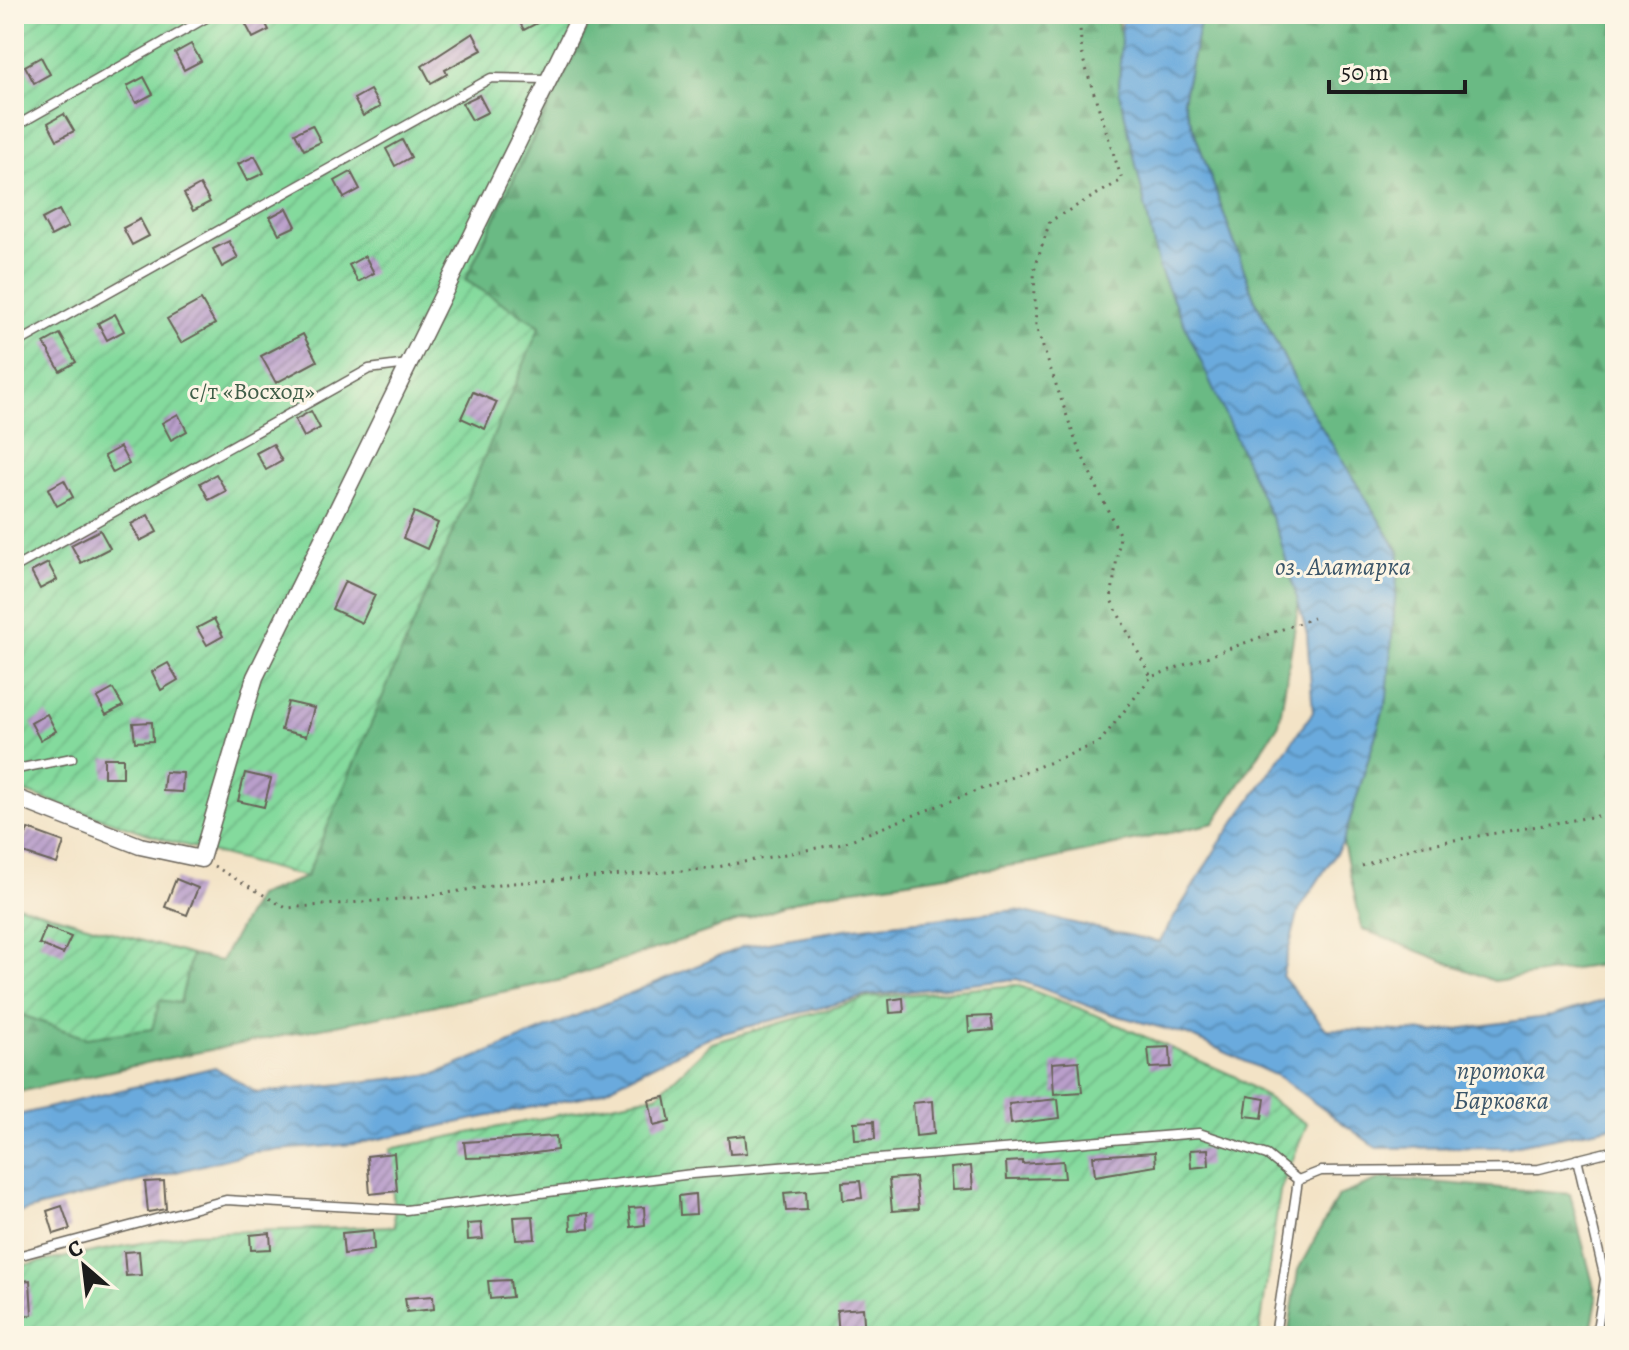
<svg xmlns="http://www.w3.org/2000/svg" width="1629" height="1350" font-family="Alegreya,serif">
  <defs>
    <pattern id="forest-firs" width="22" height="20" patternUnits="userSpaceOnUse" patternTransform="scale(2)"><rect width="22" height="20" fill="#6bba84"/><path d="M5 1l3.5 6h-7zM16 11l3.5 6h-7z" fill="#5c9f71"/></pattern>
    <pattern id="garden-furrows" width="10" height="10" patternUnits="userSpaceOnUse" patternTransform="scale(2)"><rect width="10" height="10" fill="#84da9d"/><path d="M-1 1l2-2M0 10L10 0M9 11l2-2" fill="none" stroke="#71ba87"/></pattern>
    <pattern id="water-waves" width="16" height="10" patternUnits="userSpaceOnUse" patternTransform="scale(2)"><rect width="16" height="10" fill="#6aaadd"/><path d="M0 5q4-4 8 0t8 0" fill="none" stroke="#568ab2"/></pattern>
    <pattern id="building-hatch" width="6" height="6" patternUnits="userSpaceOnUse" patternTransform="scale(2)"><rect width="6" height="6" fill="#b99fcb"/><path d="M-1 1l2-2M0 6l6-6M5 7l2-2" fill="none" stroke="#9681a4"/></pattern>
  </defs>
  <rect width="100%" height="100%" fill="#fcf5e5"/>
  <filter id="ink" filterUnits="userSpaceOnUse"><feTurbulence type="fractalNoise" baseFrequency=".0125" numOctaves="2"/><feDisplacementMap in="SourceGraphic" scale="16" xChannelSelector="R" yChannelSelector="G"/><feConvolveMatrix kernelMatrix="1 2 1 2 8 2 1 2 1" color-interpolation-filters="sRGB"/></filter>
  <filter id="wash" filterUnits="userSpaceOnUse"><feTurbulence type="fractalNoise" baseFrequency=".006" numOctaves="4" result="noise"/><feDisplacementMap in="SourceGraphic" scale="32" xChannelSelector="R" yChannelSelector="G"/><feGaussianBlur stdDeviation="1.8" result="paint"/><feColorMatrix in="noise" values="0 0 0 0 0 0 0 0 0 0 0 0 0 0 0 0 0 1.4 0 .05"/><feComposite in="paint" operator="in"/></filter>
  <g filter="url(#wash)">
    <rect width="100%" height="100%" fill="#f3e3c6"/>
    <!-- forest -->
    <g fill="url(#forest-firs)" stroke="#446b50" stroke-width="2">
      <polygon points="594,14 1116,14 1149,163 1304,571 1279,724 1214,823 1042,861 820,894 562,980 155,1061 14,1093 14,1012 86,1038 160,1000 180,1003 191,955 221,961 257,896 306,877 539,327 465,280"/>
      <polygon points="1202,14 1615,14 1615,963 1494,981 1362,929 1343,842 1387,698 1312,415 1254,298 1183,100"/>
      <polygon points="1384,1178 1570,1194 1597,1299 1590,1336 1288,1336 1298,1270 1338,1196"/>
      <polygon points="1615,1257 1615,1336 1606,1336"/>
    </g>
    <!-- garden -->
    <g fill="url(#garden-furrows)" stroke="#507b5c" stroke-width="2">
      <polygon points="14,14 573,14 580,40 465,280 540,326 306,877 172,842 18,790 20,756 14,744"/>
      <polygon points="14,904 191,955 180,1003 160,1000 152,1029 86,1038 14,1012"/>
      <polygon points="1017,985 1084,1010 1234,1076 1307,1124 1280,1191 1259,1336 14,1336 14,1267 194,1233 395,1226 390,1149 657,1095 712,1043 867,998"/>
    </g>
    <!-- water -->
    <polygon fill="url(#water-waves)" stroke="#43637c" stroke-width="2" points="1122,14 1202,14 1183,100 1254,298 1307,404 1399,552 1387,698 1343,842 1299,910 1282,976 1326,1029 1436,1032 1552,1016 1615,997 1615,1126 1508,1147 1377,1148 1279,1077 1188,1035 1104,1012 1017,979 865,996 709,1037 596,1094 355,1144 253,1152 14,1214 14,1116 215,1067 257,1093 436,1074 744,946 846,929 1016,910 1159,942 1219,844 1313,712 1307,634 1279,535 1159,268 1119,89"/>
    <g id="blocks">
      <!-- building -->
      <g fill="url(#building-hatch)">
        <polygon points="261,14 269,30 253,38 244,21"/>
        <polygon points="515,14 554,14 524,30"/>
        <polygon points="473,33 482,50 445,70 447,74 431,83 422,66"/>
        <polygon points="191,44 201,61 184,70 175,53"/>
        <polygon points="41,57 50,74 34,83 25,66"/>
        <polygon points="144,77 153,94 136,103 127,86"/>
        <polygon points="370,90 380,107 363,116 354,99"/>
        <polygon points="479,95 488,112 472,120 462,103"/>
        <polygon points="64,114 74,131 57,140 48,123"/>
        <polygon points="312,125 321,142 304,150 295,133"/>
        <polygon points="402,140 411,157 395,166 386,149"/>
        <polygon points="255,156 264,173 247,181 238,164"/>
        <polygon points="351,172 360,189 344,198 335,181"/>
        <polygon points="200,185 210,202 193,211 184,194"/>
        <polygon points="287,208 296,226 279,234 270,217"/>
        <polygon points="59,210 68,227 51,236 42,219"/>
        <polygon points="140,219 149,236 132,245 123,228"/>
        <polygon points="229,241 238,258 222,267 213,249"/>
        <polygon points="365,256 374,273 358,282 349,265"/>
        <polygon points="201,300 215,324 181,343 167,319"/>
        <polygon points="115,314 124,331 107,340 98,323"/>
        <polygon points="60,334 76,362 60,371 44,343"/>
        <polygon points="303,334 317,361 276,383 261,356"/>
        <polygon points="473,392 497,402 485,429 461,418"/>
        <polygon points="311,411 320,428 304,437 295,420"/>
        <polygon points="178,414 187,431 171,440 162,423"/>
        <polygon points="273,444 282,461 266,470 256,453"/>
        <polygon points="120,447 129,464 113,473 104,456"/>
        <polygon points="216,474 226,491 209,500 200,483"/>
        <polygon points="64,480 73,497 57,506 48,489"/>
        <polygon points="414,512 438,523 427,549 403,538"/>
        <polygon points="148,515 157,532 140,541 131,524"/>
        <polygon points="100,530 110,548 81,563 71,545"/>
        <polygon points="48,563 57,580 40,589 31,572"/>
        <polygon points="345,581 375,595 362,623 332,609"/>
        <polygon points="214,619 223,636 207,645 197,628"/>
        <polygon points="168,663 178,680 161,690 152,672"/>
        <polygon points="113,689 123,706 106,715 97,698"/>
        <polygon points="288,702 314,708 306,736 281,730"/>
        <polygon points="47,714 56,731 40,740 31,723"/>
        <polygon points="152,722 153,741 135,742 133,723"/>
        <rect x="104" y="758" width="19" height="19"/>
        <polygon points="165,772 183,773 182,792 163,791"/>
        <polygon points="245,773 271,779 264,807 238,801"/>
        <polygon points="28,829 64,842 57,864 20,852"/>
        <polygon points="176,879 198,888 187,915 165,907"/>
        <polygon points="46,927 71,937 63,954 39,944"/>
        <polygon points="903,998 904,1012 890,1013 889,1000"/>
        <polygon points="991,1016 993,1030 969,1032 968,1017"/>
        <polygon points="1170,1047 1171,1067 1150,1068 1148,1048"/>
        <polygon points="1079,1061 1082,1092 1054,1094 1052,1063"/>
        <polygon points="1248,1096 1265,1099 1262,1118 1245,1116"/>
        <polygon points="665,1097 670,1122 654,1126 649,1100"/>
        <polygon points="1058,1099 1060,1118 1011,1124 1009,1104"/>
        <polygon points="932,1101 934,1134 916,1136 913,1103"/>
        <polygon points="874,1121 875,1139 855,1140 854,1122"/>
        <polygon points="745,1135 747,1153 730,1154 728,1137"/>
        <polygon points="556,1136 557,1150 507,1157 466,1158 464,1142"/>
        <polygon points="1208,1149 1209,1166 1191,1168 1190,1150"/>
        <polygon points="1155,1152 1156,1166 1095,1176 1093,1156"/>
        <polygon points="394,1153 397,1191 370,1194 367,1156"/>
        <polygon points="1022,1161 1022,1164 1063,1161 1065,1178 1007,1179 1006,1162"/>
        <polygon points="971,1166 973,1189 953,1190 951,1168"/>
        <polygon points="915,1177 918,1209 892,1211 889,1179"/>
        <polygon points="164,1181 166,1209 148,1212 145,1182"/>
        <polygon points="860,1181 862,1198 843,1200 842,1182"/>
        <polygon points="806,1191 807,1210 786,1211 784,1193"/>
        <polygon points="695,1194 696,1214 680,1215 679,1196"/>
        <polygon points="62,1206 70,1229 54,1234 47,1211"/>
        <polygon points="644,1207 645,1225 631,1227 629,1208"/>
        <polygon points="588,1213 589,1229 571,1230 570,1215"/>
        <polygon points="533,1216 535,1239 516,1240 514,1217"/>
        <polygon points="481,1223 483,1239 468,1240 467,1224"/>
        <polygon points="373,1230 374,1250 344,1254 342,1233"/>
        <polygon points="270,1233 271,1249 251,1250 250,1235"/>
        <polygon points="139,1251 141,1275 126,1276 124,1252"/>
        <polygon points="30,1280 32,1315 14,1316 14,1282"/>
        <polygon points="510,1280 512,1297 490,1299 488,1281"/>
        <polygon points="433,1296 434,1309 407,1312 405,1298"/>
        <polygon points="863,1308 865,1336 839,1336 837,1310"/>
      </g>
    </g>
  </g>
  <g filter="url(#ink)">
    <use href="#blocks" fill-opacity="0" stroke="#676258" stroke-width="2"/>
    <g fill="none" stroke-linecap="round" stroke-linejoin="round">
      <!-- service casing -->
      <g stroke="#676258" stroke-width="11">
        <g id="service">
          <polyline points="14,127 213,14"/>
          <polyline points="14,345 491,78 548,79"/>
          <polyline points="14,568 369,369 408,364"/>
          <polyline points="17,769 72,758"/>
          <polyline points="1577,1159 1605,1279 1596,1336"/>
          <polyline points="1298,1180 1321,1171 1539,1169 1615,1150"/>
          <polyline points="14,1257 226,1200 406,1210 692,1174 1199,1133 1267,1155 1298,1180 1275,1336"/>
        </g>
      </g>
      <!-- minor casing -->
      <g stroke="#676258" stroke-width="19">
        <polyline id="minor" points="14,797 140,846 201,859 255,677 581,14"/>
      </g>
      <!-- path -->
      <g stroke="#676258" stroke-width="3" stroke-dasharray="2 6" stroke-linecap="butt">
        <polyline points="1079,14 1082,56 1122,180 1050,221 1034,271 1036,327 1077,445 1120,536 1111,600 1151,677 1313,618"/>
        <polyline points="214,866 286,908 413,898 512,883 707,869 843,843 1099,743 1151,677"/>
        <polyline points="1362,866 1413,847 1615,813"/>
      </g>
      <!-- service -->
      <use href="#service" stroke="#fff" stroke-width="8"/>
      <!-- minor -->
      <use href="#minor" stroke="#fff" stroke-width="16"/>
    </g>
  </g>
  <g text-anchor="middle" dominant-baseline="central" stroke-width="6" stroke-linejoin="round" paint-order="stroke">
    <!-- park labels -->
    <g font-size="24" fill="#405e49" stroke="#fcf5e5">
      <text x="252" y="391">с/т «Восход»</text>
    </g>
    <!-- water labels -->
    <g font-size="26" font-style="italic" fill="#3b5569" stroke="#fcf5e5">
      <text x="1343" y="566">оз. Алатарка</text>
      <text x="1501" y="1070">протока<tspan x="1501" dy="30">Барковка</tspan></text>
    </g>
  </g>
  <!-- margin -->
  <rect width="1629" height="1350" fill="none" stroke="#fcf5e5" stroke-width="48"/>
  <!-- north arrow -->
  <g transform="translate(84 1266) rotate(332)" stroke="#fcf5e5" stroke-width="6" paint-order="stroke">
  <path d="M0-6L14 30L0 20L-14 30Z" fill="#1c1c1c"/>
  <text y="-12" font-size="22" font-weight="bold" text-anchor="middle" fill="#1c1c1c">С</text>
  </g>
  <!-- scale -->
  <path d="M1329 80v12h136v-12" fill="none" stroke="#1c1c1c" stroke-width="4"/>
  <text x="1341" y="80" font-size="24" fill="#1c1c1c" stroke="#fcf5e5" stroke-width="6" paint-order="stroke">50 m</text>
</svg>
